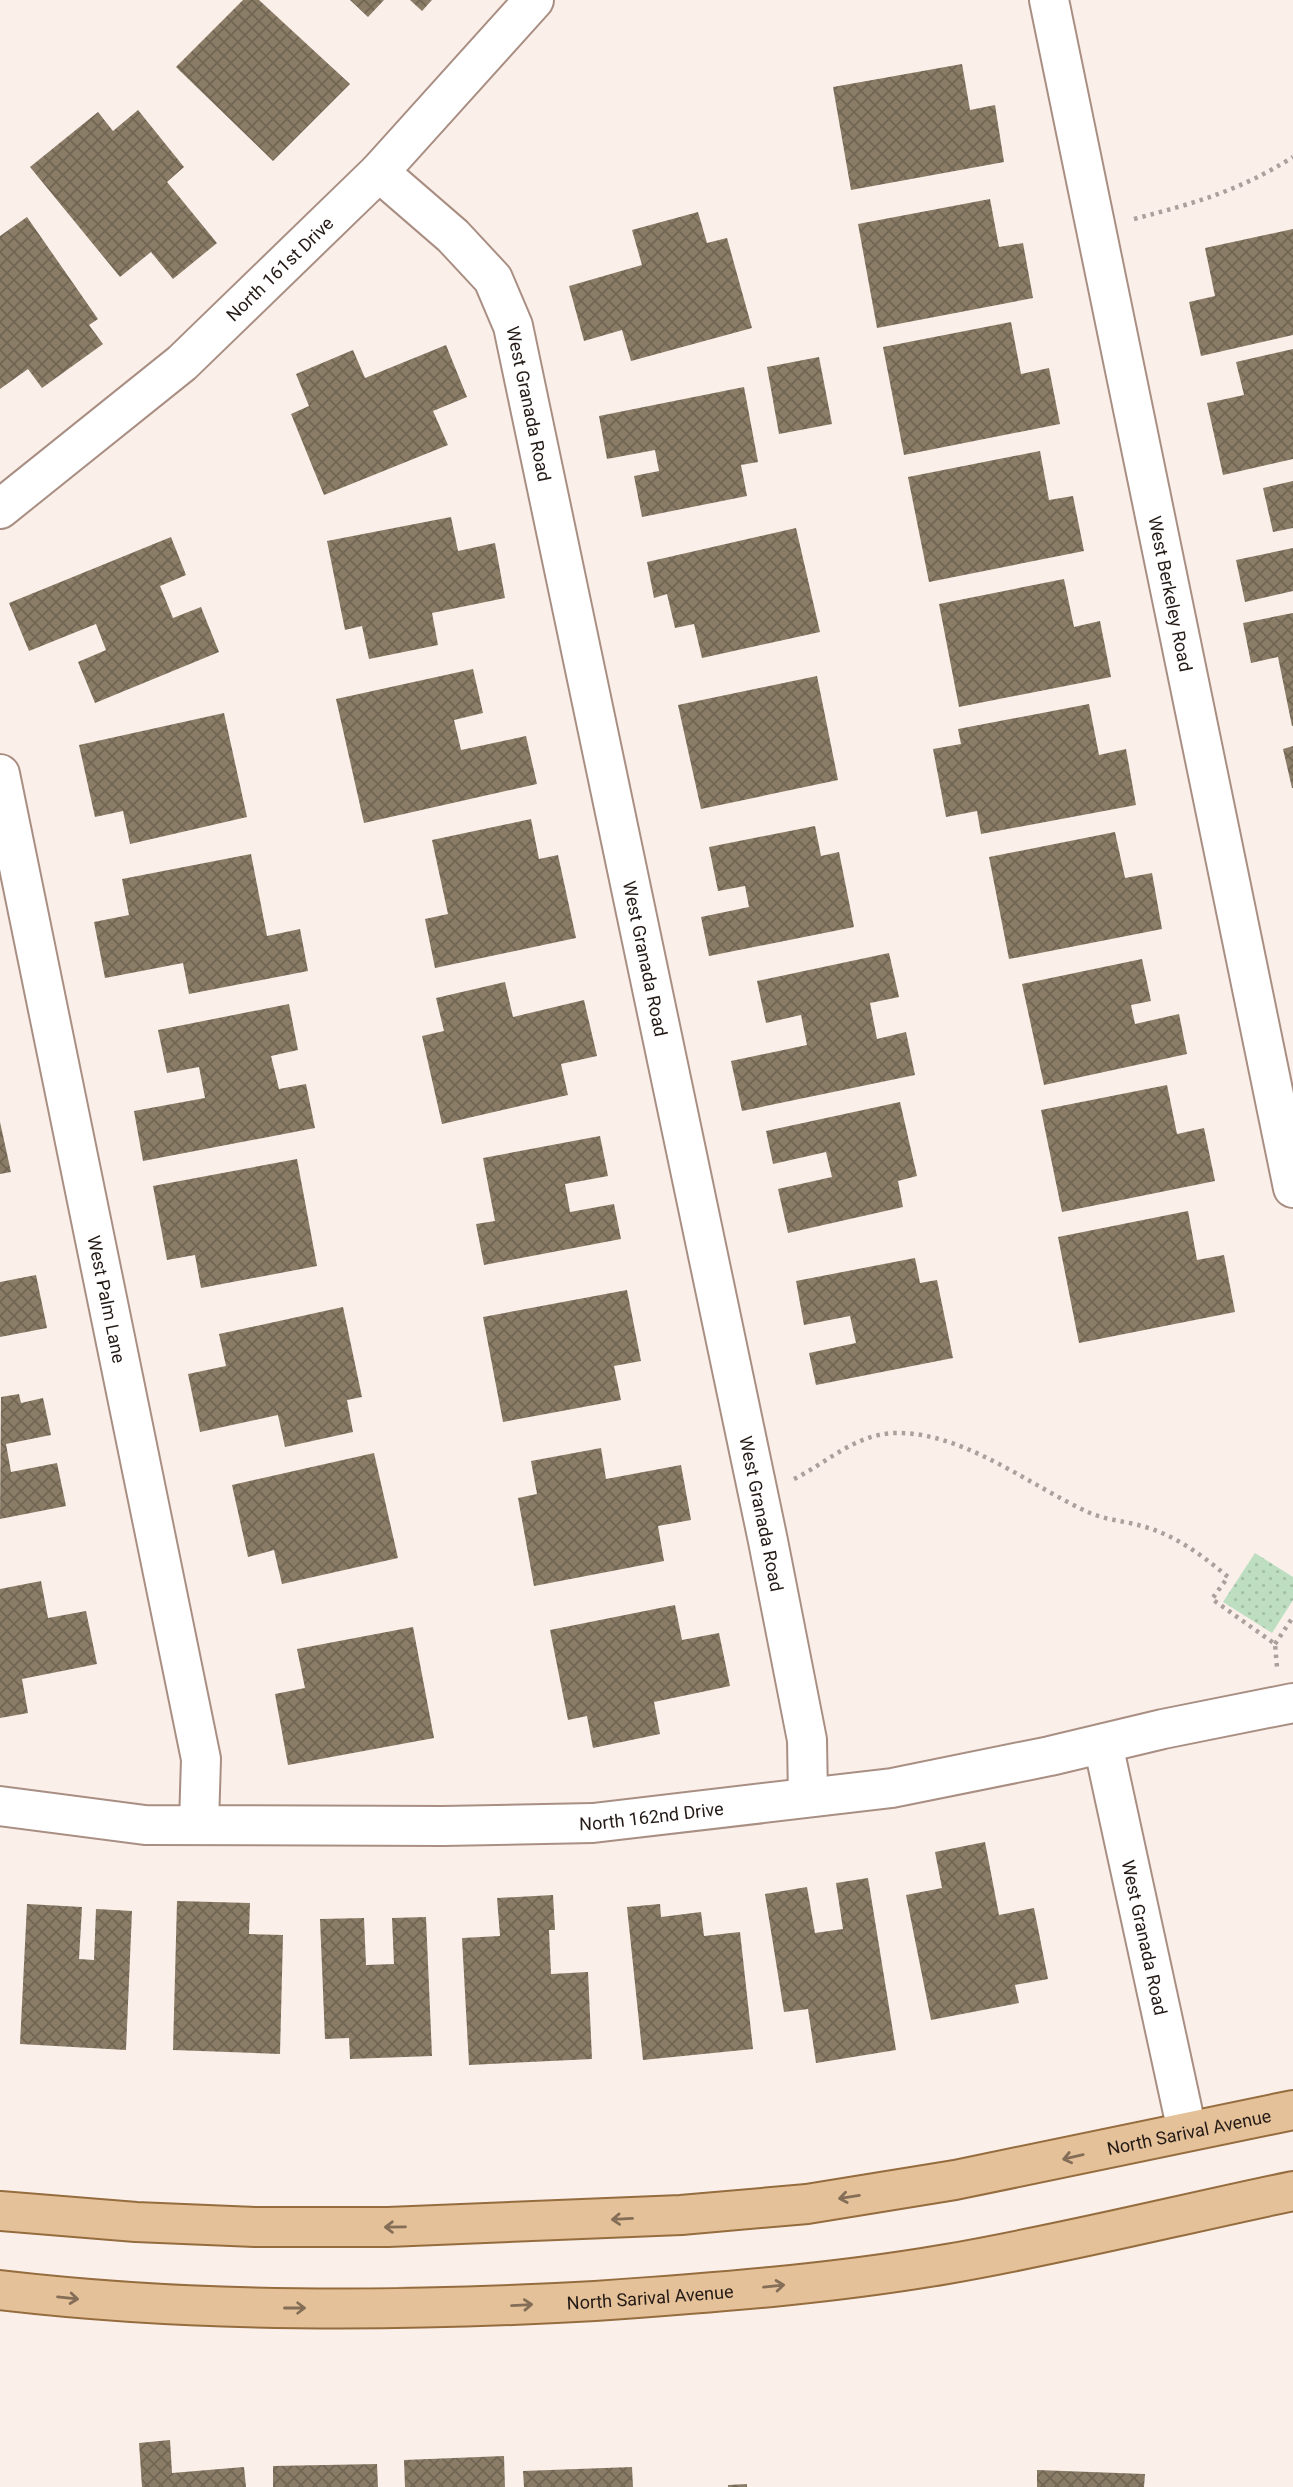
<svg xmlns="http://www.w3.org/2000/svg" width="1293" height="2487" font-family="Roboto,sans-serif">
  <defs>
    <pattern id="park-dots" width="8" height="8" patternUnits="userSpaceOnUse" patternTransform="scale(1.75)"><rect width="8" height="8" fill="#bddec0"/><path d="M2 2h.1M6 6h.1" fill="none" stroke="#a2bea4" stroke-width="1.8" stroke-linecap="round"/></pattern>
    <pattern id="building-cross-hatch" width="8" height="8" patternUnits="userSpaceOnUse" patternTransform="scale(1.75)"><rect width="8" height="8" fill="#8a7c66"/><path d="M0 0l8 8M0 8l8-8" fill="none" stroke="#716553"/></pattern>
  </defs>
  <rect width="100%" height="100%" fill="#fbefea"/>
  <!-- park -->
  <polygon fill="url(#park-dots)" points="1255,1553 1293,1577 1293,1600 1272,1633 1223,1602"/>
  <!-- building -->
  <g fill="url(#building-cross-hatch)">
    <polygon points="243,0 259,0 350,84 273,161 176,67"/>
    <polygon points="350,0 384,0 368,17"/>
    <polygon points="410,0 432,0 422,11"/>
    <polygon points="962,64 970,110 995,105 1004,162 851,190 833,87"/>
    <polygon points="138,110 184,167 167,182 217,243 173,279 151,252 120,277 30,167 98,112 113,131"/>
    <polygon points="990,199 999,247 1023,243 1033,298 877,328 858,224"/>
    <polygon points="698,212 707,243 727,238 752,328 631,361 622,330 584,341 569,286 642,265 632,230"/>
    <polygon points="27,217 98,319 89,325 103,344 42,388 28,369 0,389 0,236"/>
    <polygon points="1293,229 1293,335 1201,356 1189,302 1215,296 1205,248"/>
    <polygon points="1011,322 1021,374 1049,368 1060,424 904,455 883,347"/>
    <polygon points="446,345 467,397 433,411 448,445 324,495 291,414 309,406 296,374 353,350 365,378"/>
    <polygon points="1293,349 1293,459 1223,475 1207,403 1244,395 1236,362"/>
    <polygon points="819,357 832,424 779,434 767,367"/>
    <polygon points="744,387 758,462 741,465 747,496 642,517 634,476 659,471 655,450 607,459 599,416"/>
    <polygon points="1040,451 1049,500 1073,496 1084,551 929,582 908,477"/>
    <polygon points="1293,481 1293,528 1273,532 1263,488"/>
    <polygon points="451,517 458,551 495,543 505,598 432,613 438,645 369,659 362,626 345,630 327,541"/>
    <polygon points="796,528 820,632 702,658 694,624 675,628 667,594 654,598 647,562"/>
    <polygon points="171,537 186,575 160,586 173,618 201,607 219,652 95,703 78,662 106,650 96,624 29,651 9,603"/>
    <polygon points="1293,548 1293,591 1245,602 1236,560"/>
    <polygon points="1064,579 1074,627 1100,621 1111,677 959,707 939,604"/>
    <polygon points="1293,613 1293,726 1292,726 1278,657 1251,663 1243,623"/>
    <polygon points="473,669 483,713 454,720 461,750 526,736 537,784 364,823 336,699"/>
    <polygon points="817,676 838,780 701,809 678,705"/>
    <polygon points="1089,704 1099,755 1126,749 1136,805 981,834 977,811 946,817 933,749 961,744 958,729"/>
    <polygon points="224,713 247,817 130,844 123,811 95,817 79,745"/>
    <polygon points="1293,746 1293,788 1292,788 1283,749"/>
    <polygon points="531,819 539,859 558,855 576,938 435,968 425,919 448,914 432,840"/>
    <polygon points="815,826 821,856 839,852 854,927 709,956 701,917 749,907 745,886 718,891 709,847"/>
    <polygon points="1115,832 1125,878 1152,873 1162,929 1009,959 989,857"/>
    <polygon points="251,854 267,936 300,929 308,971 189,994 183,963 105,978 94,922 129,915 122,879"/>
    <polygon points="889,953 899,997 870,1003 877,1039 906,1032 915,1075 742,1111 731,1061 807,1045 801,1015 766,1023 757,981"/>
    <polygon points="1142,959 1151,1001 1131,1005 1135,1024 1179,1014 1187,1054 1044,1085 1022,984"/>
    <polygon points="505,982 513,1017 584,1000 597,1056 561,1064 568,1095 442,1124 422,1036 444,1031 436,998"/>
    <polygon points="289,1004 298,1050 271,1056 279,1089 306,1084 315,1128 143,1161 134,1111 205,1098 199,1067 167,1073 158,1030"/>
    <polygon points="1167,1085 1177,1134 1204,1128 1215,1181 1062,1212 1041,1110"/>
    <polygon points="900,1102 917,1176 898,1181 903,1207 788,1233 778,1189 832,1177 826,1152 773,1164 766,1131"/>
    <polygon points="0,1122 11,1172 0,1174"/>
    <polygon points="600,1136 608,1176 565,1184 570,1212 614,1204 621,1239 484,1265 476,1224 495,1221 483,1158"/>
    <polygon points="297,1159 317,1266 201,1288 195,1255 167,1260 153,1186"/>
    <polygon points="1188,1211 1197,1260 1224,1255 1235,1312 1079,1343 1058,1237"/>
    <polygon points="915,1258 920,1283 937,1280 953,1358 816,1385 809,1353 856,1343 850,1316 804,1325 796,1281"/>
    <polygon points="36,1275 47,1328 0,1337 0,1282"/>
    <polygon points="627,1290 641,1361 614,1366 621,1400 503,1422 483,1317"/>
    <polygon points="343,1307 362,1397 347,1400 353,1432 285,1447 278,1415 200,1432 188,1374 226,1366 219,1334"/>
    <polygon points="19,1394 21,1403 43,1398 51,1435 6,1444 11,1472 57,1463 66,1506 0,1519 1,1397"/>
    <polygon points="601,1448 606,1479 681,1465 691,1520 658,1526 664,1561 534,1586 518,1498 537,1494 531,1461"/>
    <polygon points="374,1453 398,1558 282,1584 274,1550 248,1557 232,1485"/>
    <polygon points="41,1581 48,1618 86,1611 97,1664 22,1679 28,1713 0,1718 0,1589"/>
    <polygon points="675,1605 682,1640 719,1633 730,1686 654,1702 660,1734 593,1748 587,1716 568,1720 550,1630"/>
    <polygon points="413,1627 434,1738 288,1765 275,1694 305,1688 297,1649"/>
    <polygon points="985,1842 999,1915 1034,1908 1048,1979 1015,1985 1019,2003 931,2020 906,1895 942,1888 935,1852"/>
    <polygon points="868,1878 896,2050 816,2063 808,2009 784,2012 765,1894 807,1887 815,1933 843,1929 836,1883"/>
    <polygon points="553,1895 555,1930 549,1930 551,1974 588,1972 592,2059 469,2065 462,1938 500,1936 497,1898"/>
    <polygon points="177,1901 250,1903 249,1934 283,1935 280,2054 173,2050"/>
    <polygon points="27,1904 82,1907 79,1959 94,1960 96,1909 132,1911 126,2050 20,2044"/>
    <polygon points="660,1904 661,1917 701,1912 704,1936 740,1932 753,2049 643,2060 627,1907"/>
    <polygon points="426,1917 432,2056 350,2059 349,2038 325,2039 320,1919 364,1918 366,1965 394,1964 392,1918"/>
    <polygon points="170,2440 172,2473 244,2467 246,2487 142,2487 139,2443"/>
    <polygon points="504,2456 505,2487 405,2487 404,2460"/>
    <polygon points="377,2464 378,2487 273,2487 273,2466"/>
    <polygon points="632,2467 633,2487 524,2487 523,2471"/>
    <polygon points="1037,2470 1145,2474 1144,2487 1037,2487"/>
    <polygon points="747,2484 747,2487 728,2487 728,2485"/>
  </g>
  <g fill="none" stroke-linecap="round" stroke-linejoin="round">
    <!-- minor casing -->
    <g stroke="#a98f83" stroke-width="42">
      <g id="minor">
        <path id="s1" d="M1049,0L1293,1188"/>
        <path id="s2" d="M379,172L453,236L493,279L513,326L768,1541L807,1740L808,1797"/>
        <path id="s3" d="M0,509L182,363L379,172L534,0"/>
        <path id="s4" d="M0,774L201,1759L199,1824"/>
        <path id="s5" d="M1103,1744L1187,2131"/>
        <path id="s6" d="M0,1806L145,1825L443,1826L593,1823L892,1788L1050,1756L1163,1729L1293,1703"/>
      </g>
    </g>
    <!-- major casing -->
    <g stroke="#956c3e" stroke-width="42">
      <g id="major">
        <path id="s7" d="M0,2211L136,2222L255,2227H388L681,2215L807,2204L955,2180L1293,2110"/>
        <path id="s8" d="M0,2290C197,2313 397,2312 595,2301C712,2293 831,2284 947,2264C1063,2244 1178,2215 1293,2191"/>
      </g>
    </g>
    <!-- path -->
    <g stroke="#aca09c" stroke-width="4.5" stroke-dasharray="3.5 5" stroke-linecap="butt">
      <path d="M1134,219C1195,203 1239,191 1293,157"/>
      <path d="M794,1479C828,1462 854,1435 894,1433C963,1431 1030,1486 1090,1513C1106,1520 1125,1521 1142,1526C1175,1535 1202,1555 1228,1577L1212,1599L1275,1644L1277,1667"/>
      <polyline points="1275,1644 1293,1617"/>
    </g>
    <!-- minor -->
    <use href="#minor" stroke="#fff" stroke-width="38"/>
    <!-- major -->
    <use href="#major" stroke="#e4c198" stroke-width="38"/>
  </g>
  <!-- one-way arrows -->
  <defs><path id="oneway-shaft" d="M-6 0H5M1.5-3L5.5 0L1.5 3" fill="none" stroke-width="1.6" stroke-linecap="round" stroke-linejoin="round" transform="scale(1.75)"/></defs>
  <g stroke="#846e57">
    <use href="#oneway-shaft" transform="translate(1073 2157) rotate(167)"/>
    <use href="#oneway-shaft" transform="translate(849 2197) rotate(171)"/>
    <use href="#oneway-shaft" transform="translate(622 2219) rotate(177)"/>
    <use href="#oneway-shaft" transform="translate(395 2227) rotate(179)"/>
    <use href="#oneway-shaft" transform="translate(774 2286) rotate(-6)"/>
    <use href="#oneway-shaft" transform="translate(68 2298) rotate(6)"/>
    <use href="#oneway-shaft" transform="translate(522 2305) rotate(-3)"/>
    <use href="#oneway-shaft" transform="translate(295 2308)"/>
  </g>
  <g text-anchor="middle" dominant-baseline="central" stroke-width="5" stroke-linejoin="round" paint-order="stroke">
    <!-- street labels -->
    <g font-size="18" fill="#241a16" stroke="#fff">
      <text stroke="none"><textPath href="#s3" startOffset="369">North 161st Drive</textPath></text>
      <text stroke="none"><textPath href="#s2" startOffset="287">West Granada Road</textPath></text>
      <text stroke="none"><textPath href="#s1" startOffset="606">West Berkeley Road</textPath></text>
      <text stroke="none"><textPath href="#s2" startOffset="854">West Granada Road</textPath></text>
      <text stroke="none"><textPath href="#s4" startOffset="536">West Palm Lane</textPath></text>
      <text stroke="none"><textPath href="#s2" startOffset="1421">West Granada Road</textPath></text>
      <text stroke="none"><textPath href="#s6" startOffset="653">North 162nd Drive</textPath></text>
      <text stroke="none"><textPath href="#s5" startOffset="198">West Granada Road</textPath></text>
      <text stroke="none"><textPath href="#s7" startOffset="1197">North Sarival Avenue</textPath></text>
      <text stroke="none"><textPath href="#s8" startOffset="651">North Sarival Avenue</textPath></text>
    </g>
  </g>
</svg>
